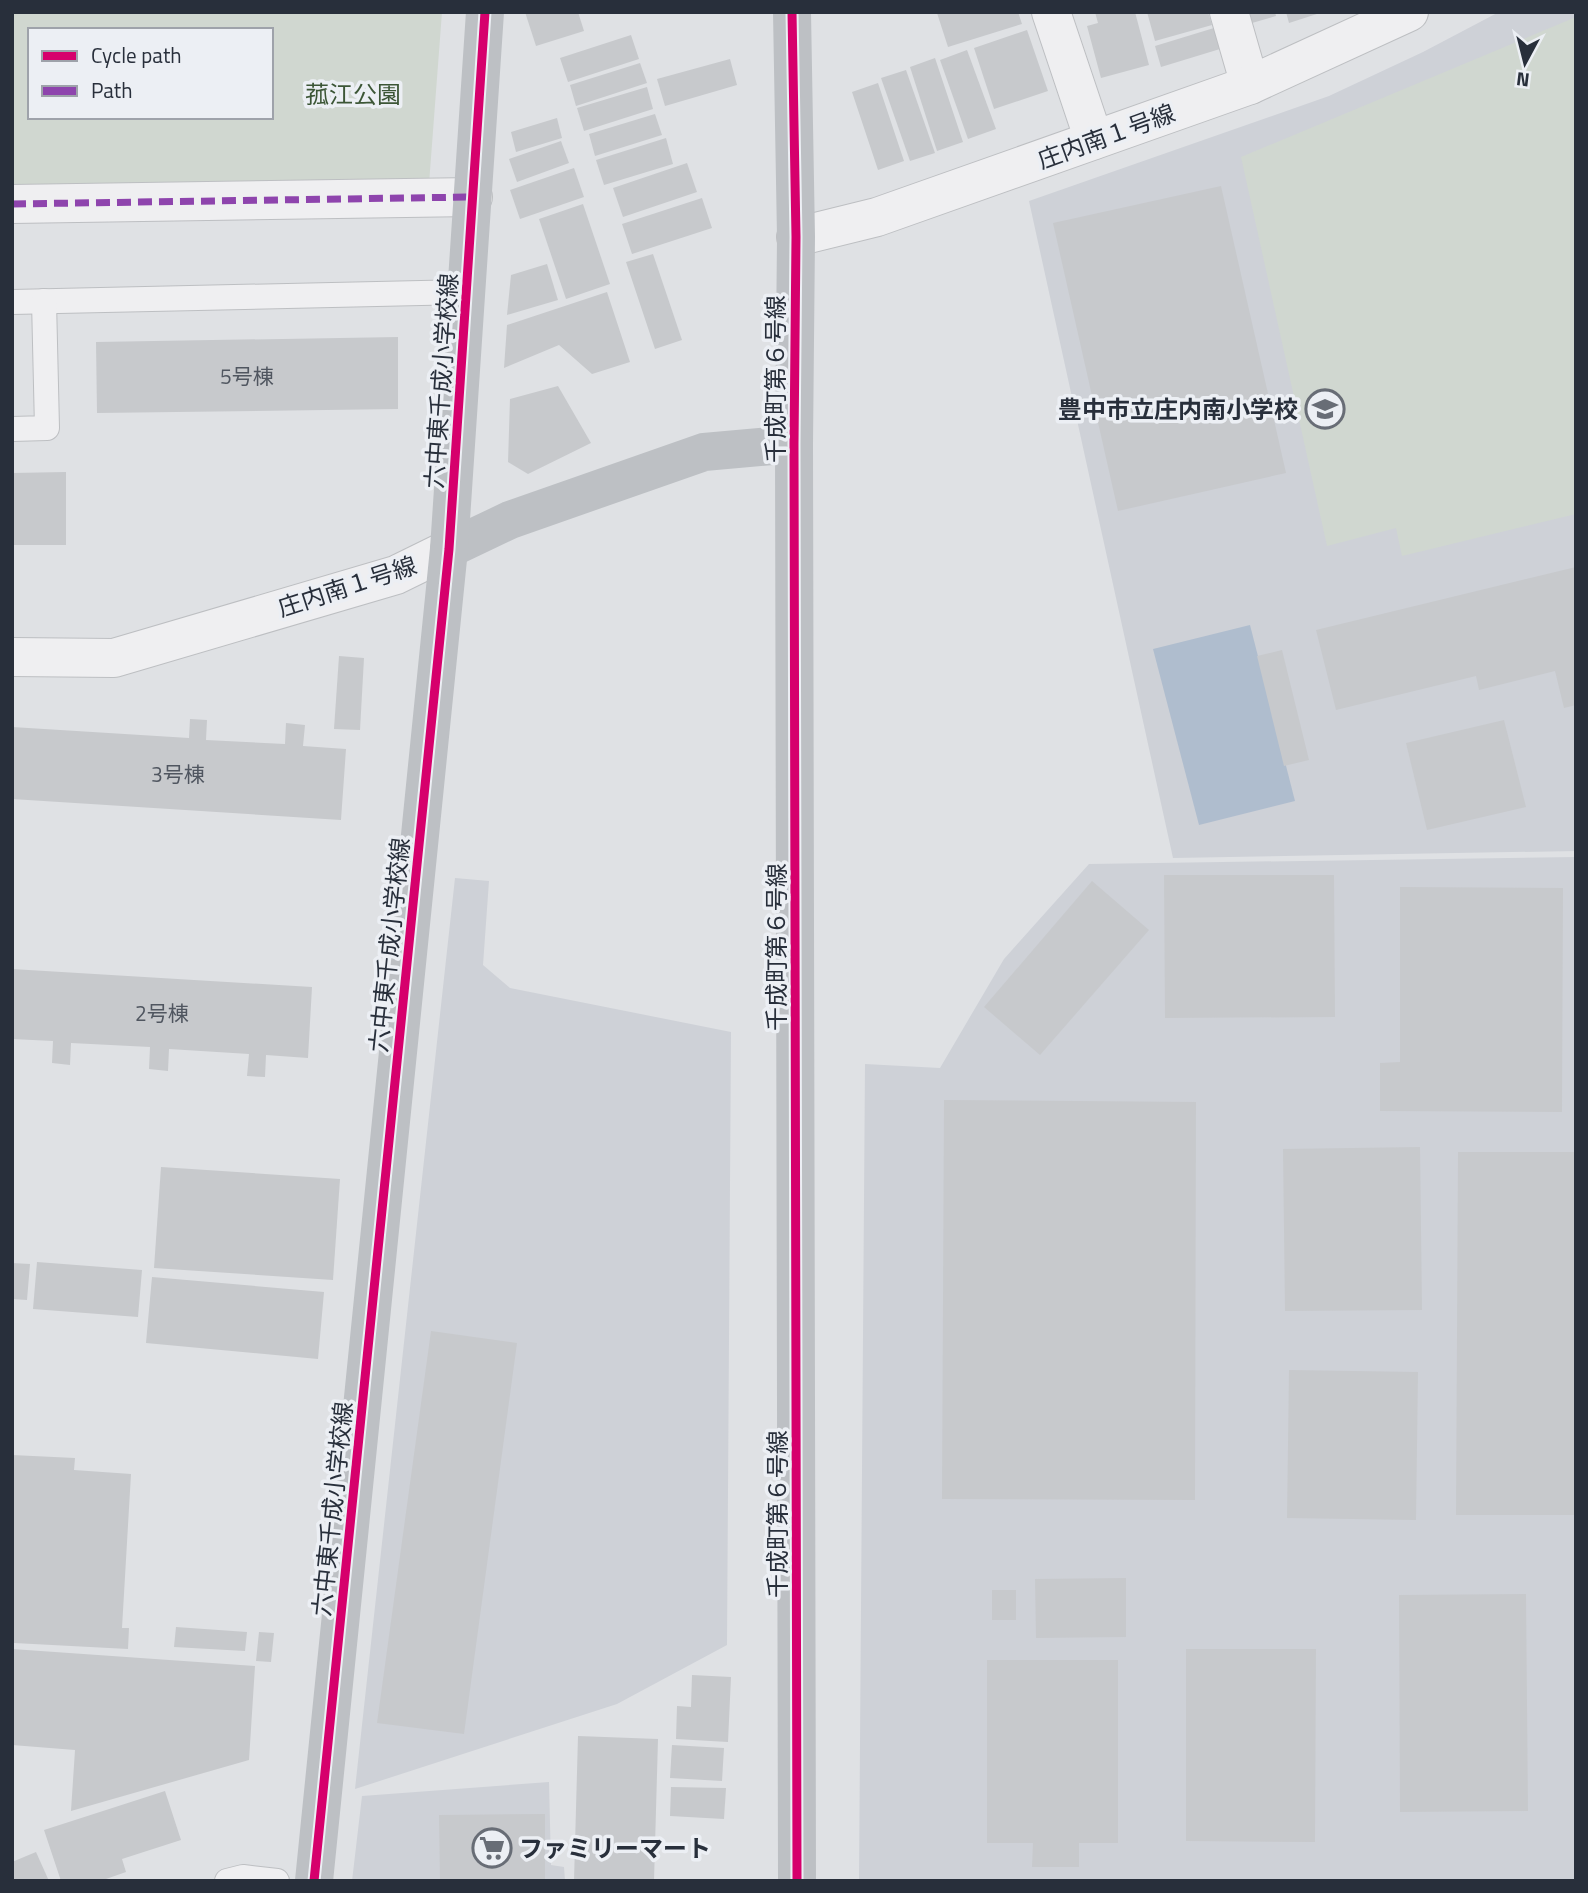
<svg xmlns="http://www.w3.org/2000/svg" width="1588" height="1893" font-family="'Titillium Web','Noto Sans JP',sans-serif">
  <rect width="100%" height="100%" fill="#dfe1e4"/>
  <!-- built -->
  <g fill="#ced1d7">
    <polygon points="1499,12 1576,12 1576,851 1173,858 1029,201 1329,96 1423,52"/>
    <polygon points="1576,857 1576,1881 859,1881 865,1064 940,1068 1004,959 1089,864"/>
    <polygon points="455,878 489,881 483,965 510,988 731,1032 727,1645 617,1704 355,1789"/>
    <polygon points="549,1782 551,1865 564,1867 565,1881 352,1881 362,1796"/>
  </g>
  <!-- green -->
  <g fill="#d0d7d0" fill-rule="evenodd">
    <path d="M12,12H442L429,184L12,186ZM30,30H271V117H30Z"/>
    <polygon points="1576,17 1576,514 1402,556 1396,528 1327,546 1241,157"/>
  </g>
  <!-- water -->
  <polygon fill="#afbdce" points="1250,625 1295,801 1199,825 1153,649"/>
  <!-- building -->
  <g fill="#c7c9cc">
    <polygon points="525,12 578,12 584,31 536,46"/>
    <polygon points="940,12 1018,12 1022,24 948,47 937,13"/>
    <polygon points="1095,12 1135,12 1149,65 1101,78 1087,26 1098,23"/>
    <polygon points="1147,12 1208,12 1212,25 1155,41"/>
    <polygon points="1241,12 1275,12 1276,16 1245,25"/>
    <polygon points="1286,12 1320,12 1320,13 1289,23"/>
    <polygon points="1214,28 1220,49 1161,67 1155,46"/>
    <polygon points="1027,30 1048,91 994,109 974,48"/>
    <polygon points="631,35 639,59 568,82 560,58"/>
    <polygon points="967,50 996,129 968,139 940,60"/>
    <polygon points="935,58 963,142 937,151 910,67"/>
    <polygon points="730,59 737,85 665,106 657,79"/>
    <polygon points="640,63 647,83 576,106 570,85"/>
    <polygon points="906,70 935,153 910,161 881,78"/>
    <polygon points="878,83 904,161 878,170 852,92"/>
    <polygon points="647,87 653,109 584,131 577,108"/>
    <polygon points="655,114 662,135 595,156 589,134"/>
    <polygon points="557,118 562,138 516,152 511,132"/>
    <polygon points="666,138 673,164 604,185 596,160"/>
    <polygon points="561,141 569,163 517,182 509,159"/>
    <polygon points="687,163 697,192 623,217 613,188"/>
    <polygon points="574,168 584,197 520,219 510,190"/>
    <polygon points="1221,186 1286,473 1118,511 1053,223"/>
    <polygon points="702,198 712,228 632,254 622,224"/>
    <polygon points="583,204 610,284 566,299 539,219"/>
    <polygon points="653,254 682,340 655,349 626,262"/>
    <polygon points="547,264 558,300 507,315 511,275"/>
    <polygon points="607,292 630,362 592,374 559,345 504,368 507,325"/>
    <polygon points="398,337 398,409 97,413 96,342"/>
    <polygon points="558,386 591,443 528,474 508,462 510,399"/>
    <polygon points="66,472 66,545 12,545 12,473"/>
    <polygon points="1576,567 1576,705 1564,708 1555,671 1479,690 1476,676 1336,710 1316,630"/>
    <polygon points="1282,650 1309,760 1284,766 1257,656"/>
    <polygon points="339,656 364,658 360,730 334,729"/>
    <polygon points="190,719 207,720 206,740 285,744 286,723 305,725 303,746 346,749 341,820 12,799 12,727 189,738"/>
    <polygon points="1504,720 1526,807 1427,830 1406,743"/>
    <polygon points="1164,875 1334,875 1335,1017 1165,1018"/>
    <polygon points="1092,881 1149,930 1040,1055 984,1007"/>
    <polygon points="1400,887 1563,888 1562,1112 1380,1111 1380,1063 1400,1062"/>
    <polygon points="12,969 312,987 308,1058 266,1055 265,1077 247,1076 249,1054 169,1049 168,1071 149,1069 150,1047 71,1043 70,1065 52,1063 53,1041 12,1039"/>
    <polygon points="944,1100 1196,1102 1195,1500 942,1499"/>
    <polygon points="1420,1147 1422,1310 1285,1311 1283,1149"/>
    <polygon points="1458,1152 1576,1152 1574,1515 1456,1515"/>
    <polygon points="161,1167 340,1179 333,1280 154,1268"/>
    <polygon points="37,1262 142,1270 138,1317 33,1309"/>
    <polygon points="12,1263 30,1264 27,1300 12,1299"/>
    <polygon points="152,1277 324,1292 318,1359 146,1343"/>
    <polygon points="431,1331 517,1343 464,1734 377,1723"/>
    <polygon points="1289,1370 1418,1372 1416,1520 1287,1518"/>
    <polygon points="12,1455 75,1458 74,1470 131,1474 122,1628 129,1628 128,1649 14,1643"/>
    <polygon points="1126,1578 1126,1637 1036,1638 1035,1579"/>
    <rect x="992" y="1590" width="24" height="30"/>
    <polygon points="1526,1594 1528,1811 1400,1812 1399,1595"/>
    <polygon points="176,1627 247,1632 245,1651 174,1647"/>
    <polygon points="259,1632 274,1633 271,1662 256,1661"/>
    <polygon points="12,1649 255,1666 249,1760 71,1811 75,1750 12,1745"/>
    <polygon points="1186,1649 1316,1649 1315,1842 1186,1841"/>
    <polygon points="987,1660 1118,1660 1118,1843 1079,1843 1079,1867 1032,1867 1033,1843 987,1843"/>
    <polygon points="692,1675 731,1677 728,1742 676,1739 677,1706 691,1707"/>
    <polygon points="578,1736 658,1739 654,1881 574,1881"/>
    <polygon points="672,1745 724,1748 722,1781 670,1778"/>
    <polygon points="671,1787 726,1788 724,1819 670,1816"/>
    <polygon points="165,1791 181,1840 122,1859 126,1872 106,1879 106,1881 61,1881 44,1830"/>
    <polygon points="545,1814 545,1881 440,1881 439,1815"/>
    <polygon points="36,1852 49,1881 12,1881 12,1862"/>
  </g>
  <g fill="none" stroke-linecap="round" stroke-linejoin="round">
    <!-- lane casing -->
    <g stroke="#bdbfc2" stroke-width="26">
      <g id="lane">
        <polyline points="12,302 466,292"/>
        <polyline points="12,429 47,428 44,301"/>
        <polyline points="227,1881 243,1877 277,1881"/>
      </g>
    </g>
    <!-- street casing -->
    <g stroke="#bdbfc2" stroke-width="40">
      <g id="street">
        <polyline points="1051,12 1094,140"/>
        <polyline points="1229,12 1250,85"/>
        <polyline points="12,204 473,197"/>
        <polyline points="796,237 877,217 1250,85 1409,12"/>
        <polyline points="12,657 114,658 396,575 449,549"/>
      </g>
    </g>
    <!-- lane -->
    <use href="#lane" stroke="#efeff1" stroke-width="24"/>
    <!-- street -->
    <use href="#street" stroke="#efeff1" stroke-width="38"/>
    <!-- secondary -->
    <g stroke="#bdc0c4" stroke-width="38">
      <polyline points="792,12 796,237 794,444 797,1881"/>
      <polyline points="449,549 510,520 704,452 794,444"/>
      <polyline points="314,1881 449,549 485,12"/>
    </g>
    <!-- quiet -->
    <polyline stroke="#8e44ad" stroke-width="7" stroke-dasharray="14 7" stroke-linecap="butt" points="12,204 473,197"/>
    <!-- cycleway casing -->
    <g stroke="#eceff4" stroke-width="13">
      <g id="cycleway">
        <polyline points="792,12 796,237 794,444 797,1881"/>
        <polyline points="314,1881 449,549 485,12"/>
      </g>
    </g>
    <!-- cycleway -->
    <use href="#cycleway" stroke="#d6006c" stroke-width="9"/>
  </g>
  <!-- icons -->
  <defs>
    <g id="school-ring" transform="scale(2.0125)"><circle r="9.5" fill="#eceff4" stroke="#686d76" stroke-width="1.5"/><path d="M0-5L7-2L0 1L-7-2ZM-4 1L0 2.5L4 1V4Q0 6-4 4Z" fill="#686d76"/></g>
    <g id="supermarket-ring" transform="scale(2.0125)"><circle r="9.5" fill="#eceff4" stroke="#686d76" stroke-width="1.5"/><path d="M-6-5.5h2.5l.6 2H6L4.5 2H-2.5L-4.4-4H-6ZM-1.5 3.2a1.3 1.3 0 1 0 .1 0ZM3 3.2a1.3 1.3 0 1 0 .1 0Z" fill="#686d76"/></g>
  </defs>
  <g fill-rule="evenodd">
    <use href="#school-ring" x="1325" y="409"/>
    <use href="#supermarket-ring" x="492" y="1848"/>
  </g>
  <g text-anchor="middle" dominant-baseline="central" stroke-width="7" stroke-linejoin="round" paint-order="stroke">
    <!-- number labels -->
    <g font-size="21" fill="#505660">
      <text x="247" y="376">5号棟</text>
      <text x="178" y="774">3号棟</text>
      <text x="162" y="1013">2号棟</text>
    </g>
    <!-- park labels -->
    <g font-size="24" fill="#3c5636" stroke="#eceff4">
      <text x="353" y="94">菰江公園</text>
    </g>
    <!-- street labels -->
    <g font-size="24" fill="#282f3b" stroke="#eceff4">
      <text transform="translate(1106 136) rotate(-20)">庄内南１号線</text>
      <text transform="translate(775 379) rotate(-90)">千成町第６号線</text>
      <text transform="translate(441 381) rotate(-86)">六中東千成小学校線</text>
      <text transform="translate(347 586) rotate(-18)">庄内南１号線</text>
      <text transform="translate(389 945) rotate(-84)">六中東千成小学校線</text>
      <text transform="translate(776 947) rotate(-90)">千成町第６号線</text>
      <text transform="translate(332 1509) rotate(-84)">六中東千成小学校線</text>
      <text transform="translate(777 1514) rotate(-90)">千成町第６号線</text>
    </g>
    <!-- poi labels -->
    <g font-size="24" font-weight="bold" fill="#282f3b" stroke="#eceff4" text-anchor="end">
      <text x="1298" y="409">豊中市立庄内南小学校</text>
      <text x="519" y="1848" text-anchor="start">ファミリーマート</text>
    </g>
  </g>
  <!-- border -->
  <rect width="1588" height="1893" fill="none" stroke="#282f3b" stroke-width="28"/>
  <!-- legend -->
  <rect x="28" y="28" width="245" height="91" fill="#eceff4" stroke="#9ea2aa" stroke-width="2"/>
  <rect x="42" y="51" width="35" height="10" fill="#d6006c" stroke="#9ea2aa" stroke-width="2"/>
  <text x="91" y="63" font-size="21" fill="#282f3b">Cycle path</text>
  <rect x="42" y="86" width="35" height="10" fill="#8e44ad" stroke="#9ea2aa" stroke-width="2"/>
  <text x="91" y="98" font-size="21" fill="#282f3b">Path</text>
  <!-- north arrow -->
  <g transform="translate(1525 63) rotate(187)" stroke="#eceff4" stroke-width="5" paint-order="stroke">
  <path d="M0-5L12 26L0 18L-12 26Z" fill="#282f3b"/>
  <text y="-10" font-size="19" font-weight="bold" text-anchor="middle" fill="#282f3b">N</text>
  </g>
</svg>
